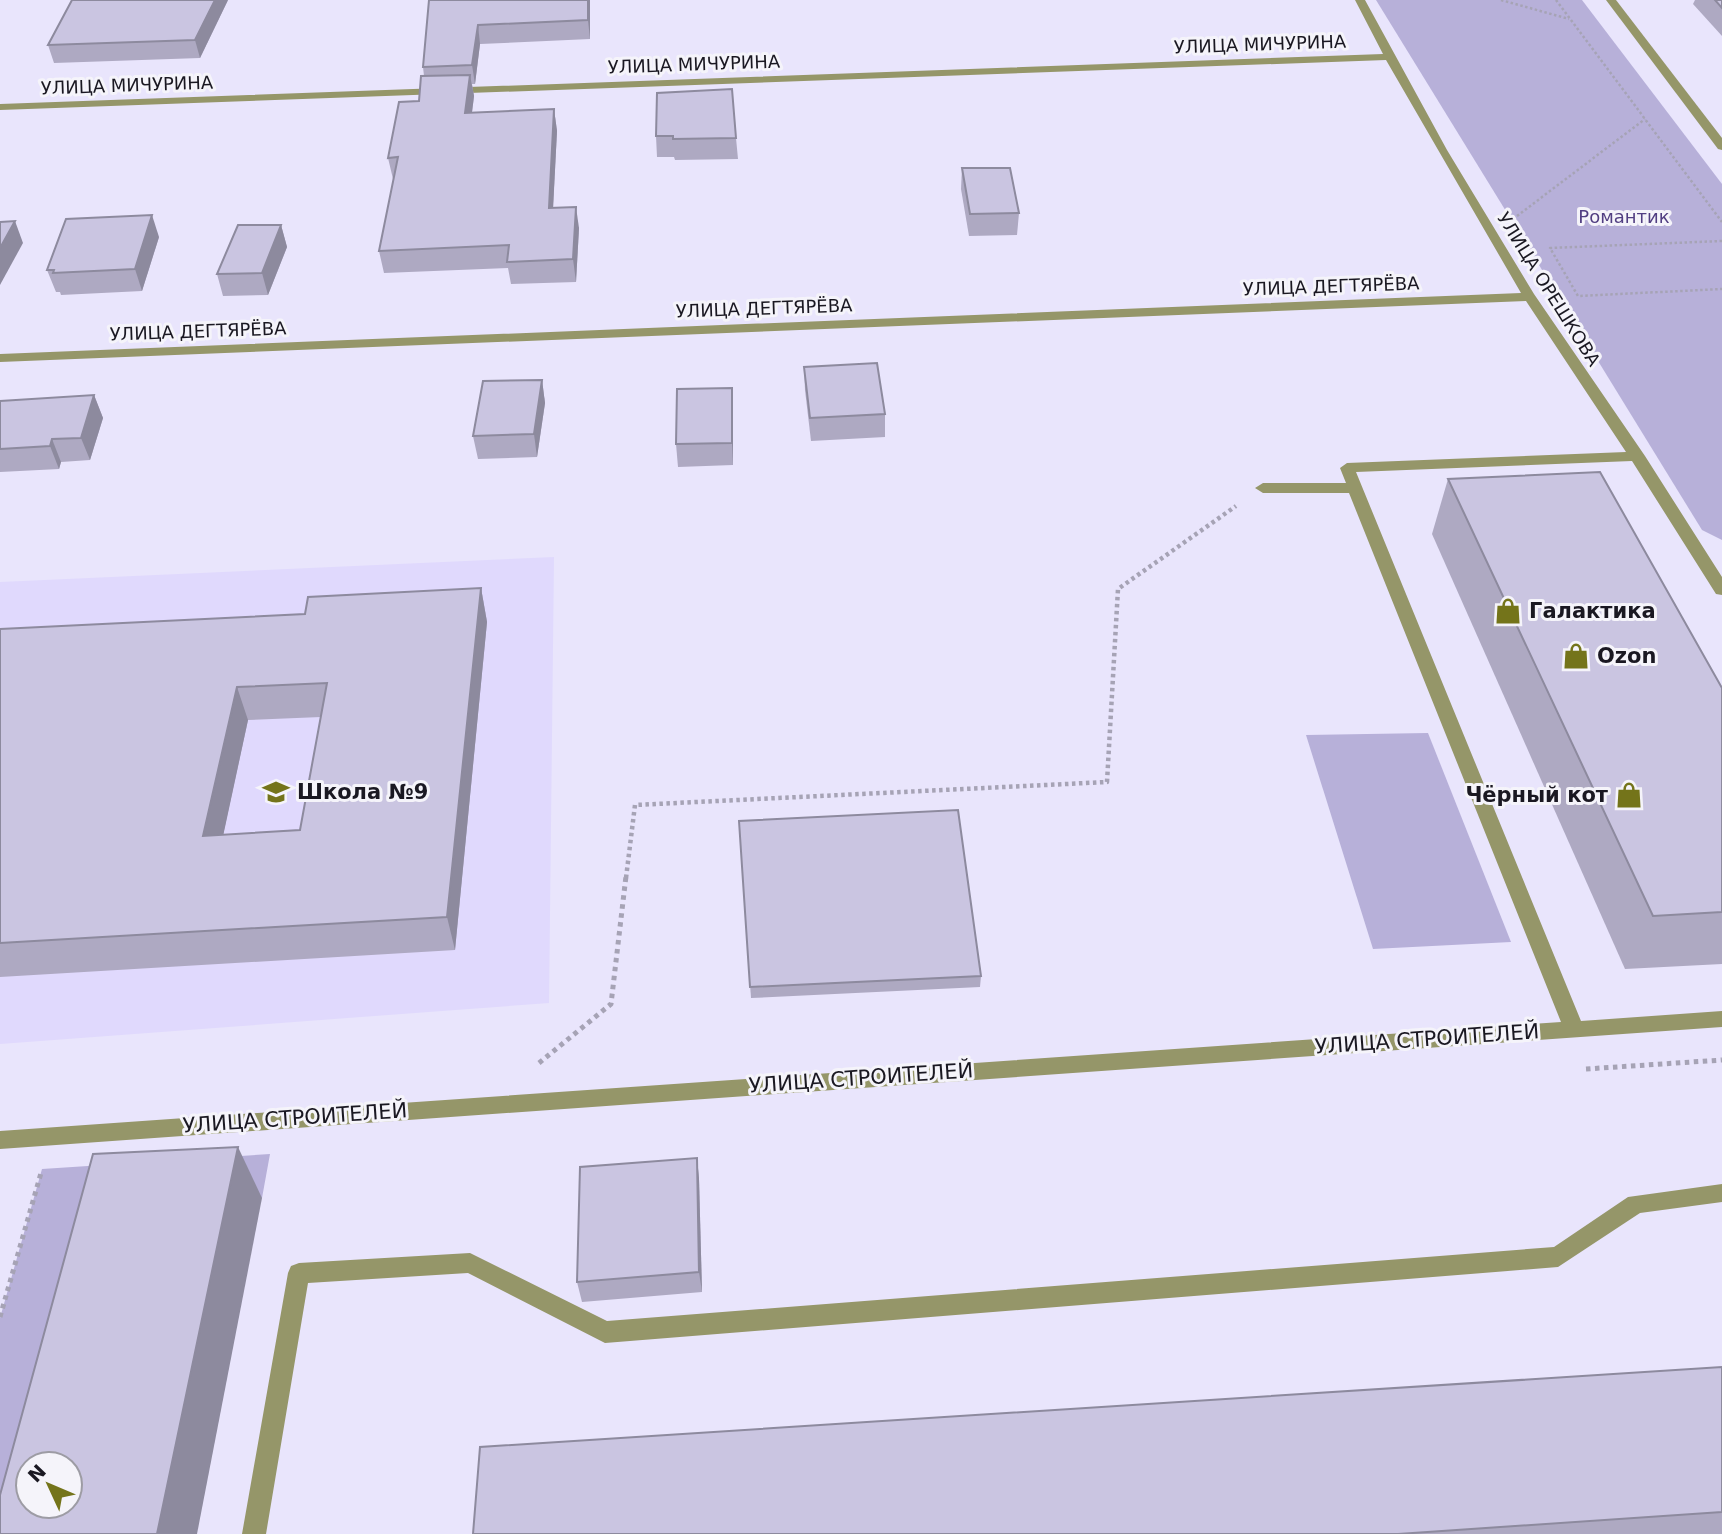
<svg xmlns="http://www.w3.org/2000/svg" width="1722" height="1534" font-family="'DejaVu Sans',sans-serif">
  <rect width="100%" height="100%" fill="#e9e5fc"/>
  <!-- built -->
  <polygon fill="#e0d9fd" points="554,557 549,1003 0,1044 0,582"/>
  <!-- green -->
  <g fill="#b7b0d9">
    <polygon points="1376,0 1582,0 1722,184 1722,540 1702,530"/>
    <polygon points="1428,733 1511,942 1373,949 1306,735"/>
    <polygon points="270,1154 262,1198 122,1205 28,1464 28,1506 0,1534 0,1318 42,1169"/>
  </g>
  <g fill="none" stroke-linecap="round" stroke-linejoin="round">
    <!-- path-far2 -->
    <g stroke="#a6a3b5" stroke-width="2.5" stroke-dasharray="2.5 2.5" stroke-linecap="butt">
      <polyline points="1501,0 1569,19"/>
      <polyline points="1556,0 1722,222"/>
      <polyline points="1517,216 1645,119"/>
      <polyline points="1722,241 1550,248 1578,296 1722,289"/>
    </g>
    <!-- path-far1 -->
    <polyline stroke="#a6a3b5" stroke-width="4.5" stroke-dasharray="3.5 3.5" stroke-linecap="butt" points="626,878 635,805 1107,782 1118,589 1236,506"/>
    <!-- path -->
    <g stroke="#a6a3b5" stroke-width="5" stroke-dasharray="4.5 4.5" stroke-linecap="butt">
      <polyline points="539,1063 611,1004 626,876"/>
      <polyline points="1586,1069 1722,1060"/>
      <polyline points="0,1317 41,1173"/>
    </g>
    <!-- minor -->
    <g fill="#959669" fill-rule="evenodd">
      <polygon points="1355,0 1365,0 1447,150 1534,294 1645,456 1722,577 1722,595 1716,594 1632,461 1356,472 1581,1021 1722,1011 1722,1027 0,1149 0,1131 1561,1022 1349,493 1263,493 1255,488 1263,483 1346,483 1340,468 1347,463 1626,452 1526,301 0,362 0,354 1521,293 1386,60 0,110 0,104 1383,54"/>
      <polygon points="1606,0 1616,0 1722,138 1722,150 1718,149"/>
      <polygon points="1722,1184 1722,1202 1640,1213 1558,1267 605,1343 468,1273 308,1283 266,1534 242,1534 288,1273 291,1266 299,1263 470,1253 607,1321 1554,1247 1628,1197"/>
    </g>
  </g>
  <!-- wall -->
  <g fill="#aea9c2" fill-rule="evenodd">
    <polygon points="228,0 200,58 54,63 48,45"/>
    <polygon points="429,0 590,0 590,39 480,44 475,84 472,84 474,96 472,113 554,109 557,131 553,207 579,228 576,282 511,284 508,268 384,273 379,251 394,179 393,179 388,158 419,101 424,76 423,67"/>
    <polygon points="1695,0 1722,0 1722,36 1693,4"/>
    <polygon points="657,93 736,138 738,159 675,160 674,157 657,157 656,136"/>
    <polygon points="962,168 1019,213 1017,235 969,236 961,189"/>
    <polygon points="281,225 287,247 268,295 223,296 217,274"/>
    <polygon points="159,237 142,291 61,295 60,292 56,292 47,270"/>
    <polygon points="804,367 885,414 885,437 811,441 805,390"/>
    <polygon points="542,380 545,403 537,457 478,459 473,436"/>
    <polygon points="732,388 733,411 733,465 678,467 676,444"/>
    <polygon points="94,395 103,418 90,460 61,462 59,469 0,472 0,401"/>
    <polygon points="1448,479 1722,688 1722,964 1625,969 1432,534"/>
    <path d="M481,588L487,622L455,950L0,977V629L305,614ZM321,717L300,830L223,835L248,720Z"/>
    <polygon points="739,821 981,976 980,987 751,998"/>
    <polygon points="697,1158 699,1179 702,1292 582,1302 577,1282"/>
    <polygon points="1722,1367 1722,1534 473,1534"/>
  </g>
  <!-- shaded-wall -->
  <g fill="#8d8a9e">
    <polygon points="215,0 228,0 200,58 195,40"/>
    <polygon points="588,0 590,0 590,39 588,20"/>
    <polygon points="478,25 480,44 475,84 472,65"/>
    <polygon points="470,75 474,96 469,135 465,113"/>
    <polygon points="554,109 557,131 552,229 549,208"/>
    <polygon points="576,207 579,228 576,282 573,259"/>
    <polygon points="152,215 159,237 142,291 135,269"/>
    <polygon points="15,221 23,243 0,285 0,248"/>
    <polygon points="281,225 287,247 268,295 262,273"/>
    <polygon points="542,380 545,403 537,457 534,434"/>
    <polygon points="732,388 733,411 733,465 732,443"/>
    <polygon points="94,395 103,418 90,460 81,438"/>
    <polygon points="52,439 61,462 59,469 50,446"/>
    <polygon points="481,588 487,622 455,950 447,917"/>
    <polygon points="237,687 248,720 216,869 203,836"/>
    <polygon points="238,1147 262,1198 197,1534 157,1534"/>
    <polygon points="697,1158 699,1179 702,1292 699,1272"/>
  </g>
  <!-- building -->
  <g fill="#cac5e1" stroke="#8d8a9e" stroke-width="2" fill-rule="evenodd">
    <polygon points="72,0 215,0 195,40 48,45"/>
    <polygon points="429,0 588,0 588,20 478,25 472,65 423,67"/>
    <polygon points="1715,0 1722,0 1722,8"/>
    <polygon points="470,75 465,113 554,109 549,208 576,207 573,259 507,262 509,245 379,251 398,157 388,158 399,102 419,101 421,76"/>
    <polygon points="732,89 736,138 673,139 673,136 656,136 657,93"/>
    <polygon points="962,168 1010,168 1019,213 970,214"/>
    <polygon points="152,215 135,269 53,273 54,270 47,270 66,219"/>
    <polygon points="15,221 0,248 0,222"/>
    <polygon points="238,225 281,225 262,273 217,274"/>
    <polygon points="877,363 885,414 810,418 804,367"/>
    <polygon points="542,380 534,434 473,436 483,381"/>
    <polygon points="732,388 732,443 676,444 677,389"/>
    <polygon points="94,395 81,438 52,439 50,446 0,449 0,401"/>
    <polygon points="1600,472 1722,688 1722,912 1653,916 1448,479"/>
    <path d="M481,588L447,917L0,943V629L305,614L308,597ZM327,683L300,830L203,836L237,687Z"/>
    <polygon points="958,810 981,976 750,987 739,821"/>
    <path d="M238,1147L157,1534H0V1495L93,1154ZM28,1464H70V1506H28Z"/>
    <polygon points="697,1158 699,1272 577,1282 580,1167"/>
    <polygon points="1722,1367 1722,1512 1398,1534 473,1534 480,1447"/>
  </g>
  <!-- icons -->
  <defs>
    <g id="shop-bare" transform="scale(2.1)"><path d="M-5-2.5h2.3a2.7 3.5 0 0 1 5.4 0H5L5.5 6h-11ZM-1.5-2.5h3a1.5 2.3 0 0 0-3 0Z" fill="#74741a" stroke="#f5f4fa" stroke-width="2.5" paint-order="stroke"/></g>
    <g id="school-bare" transform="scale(2.1)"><path d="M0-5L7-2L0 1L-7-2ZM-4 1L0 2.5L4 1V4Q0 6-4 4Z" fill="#74741a" stroke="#f5f4fa" stroke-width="2.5" paint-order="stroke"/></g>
  </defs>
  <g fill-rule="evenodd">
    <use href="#shop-bare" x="1508" y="611"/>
    <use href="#shop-bare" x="1576" y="656"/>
    <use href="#school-bare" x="276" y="792"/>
    <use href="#shop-bare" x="1629" y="795"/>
  </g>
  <g text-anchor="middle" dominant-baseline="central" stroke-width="6" stroke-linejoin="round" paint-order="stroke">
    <!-- far-street labels -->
    <g font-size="18" fill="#1a1822" stroke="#f5f4fa">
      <text transform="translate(1260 44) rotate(-2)">УЛИЦА МИЧУРИНА</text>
      <text transform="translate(694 64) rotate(-2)">УЛИЦА МИЧУРИНА</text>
      <text transform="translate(127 85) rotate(-2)">УЛИЦА МИЧУРИНА</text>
      <text transform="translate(1331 286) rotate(-2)">УЛИЦА ДЕГТЯРЁВА</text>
      <text transform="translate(1549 289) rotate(58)">УЛИЦА ОРЕШКОВА</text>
      <text transform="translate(764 308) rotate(-2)">УЛИЦА ДЕГТЯРЁВА</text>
      <text transform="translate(198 331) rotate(-2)">УЛИЦА ДЕГТЯРЁВА</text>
    </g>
    <!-- far-park labels -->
    <g font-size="18" fill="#513e82" stroke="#f5f4fa">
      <text x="1624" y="216">Романтик</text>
    </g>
    <!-- poi labels -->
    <g font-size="21" font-weight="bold" fill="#1a1822" stroke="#f5f4fa" text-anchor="start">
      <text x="1529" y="611">Галактика</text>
      <text x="1597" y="656">Ozon</text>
      <text x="297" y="792">Школа №9</text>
      <text x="1608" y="795" text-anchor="end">Чёрный кот</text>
    </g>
    <!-- street labels -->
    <g font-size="21" fill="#1a1822" stroke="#f5f4fa">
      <text transform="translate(1427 1039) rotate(-4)">УЛИЦА СТРОИТЕЛЕЙ</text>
      <text transform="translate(861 1078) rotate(-4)">УЛИЦА СТРОИТЕЛЕЙ</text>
      <text transform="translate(295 1118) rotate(-4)">УЛИЦА СТРОИТЕЛЕЙ</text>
    </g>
  </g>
  <!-- north arrow -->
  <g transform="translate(49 1485) rotate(314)"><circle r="33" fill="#f5f4fa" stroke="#9d9ca4" stroke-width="2"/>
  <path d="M0-5L12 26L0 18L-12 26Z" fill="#74741a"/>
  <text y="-10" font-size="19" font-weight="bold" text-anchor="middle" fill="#1a1822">N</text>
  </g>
</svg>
